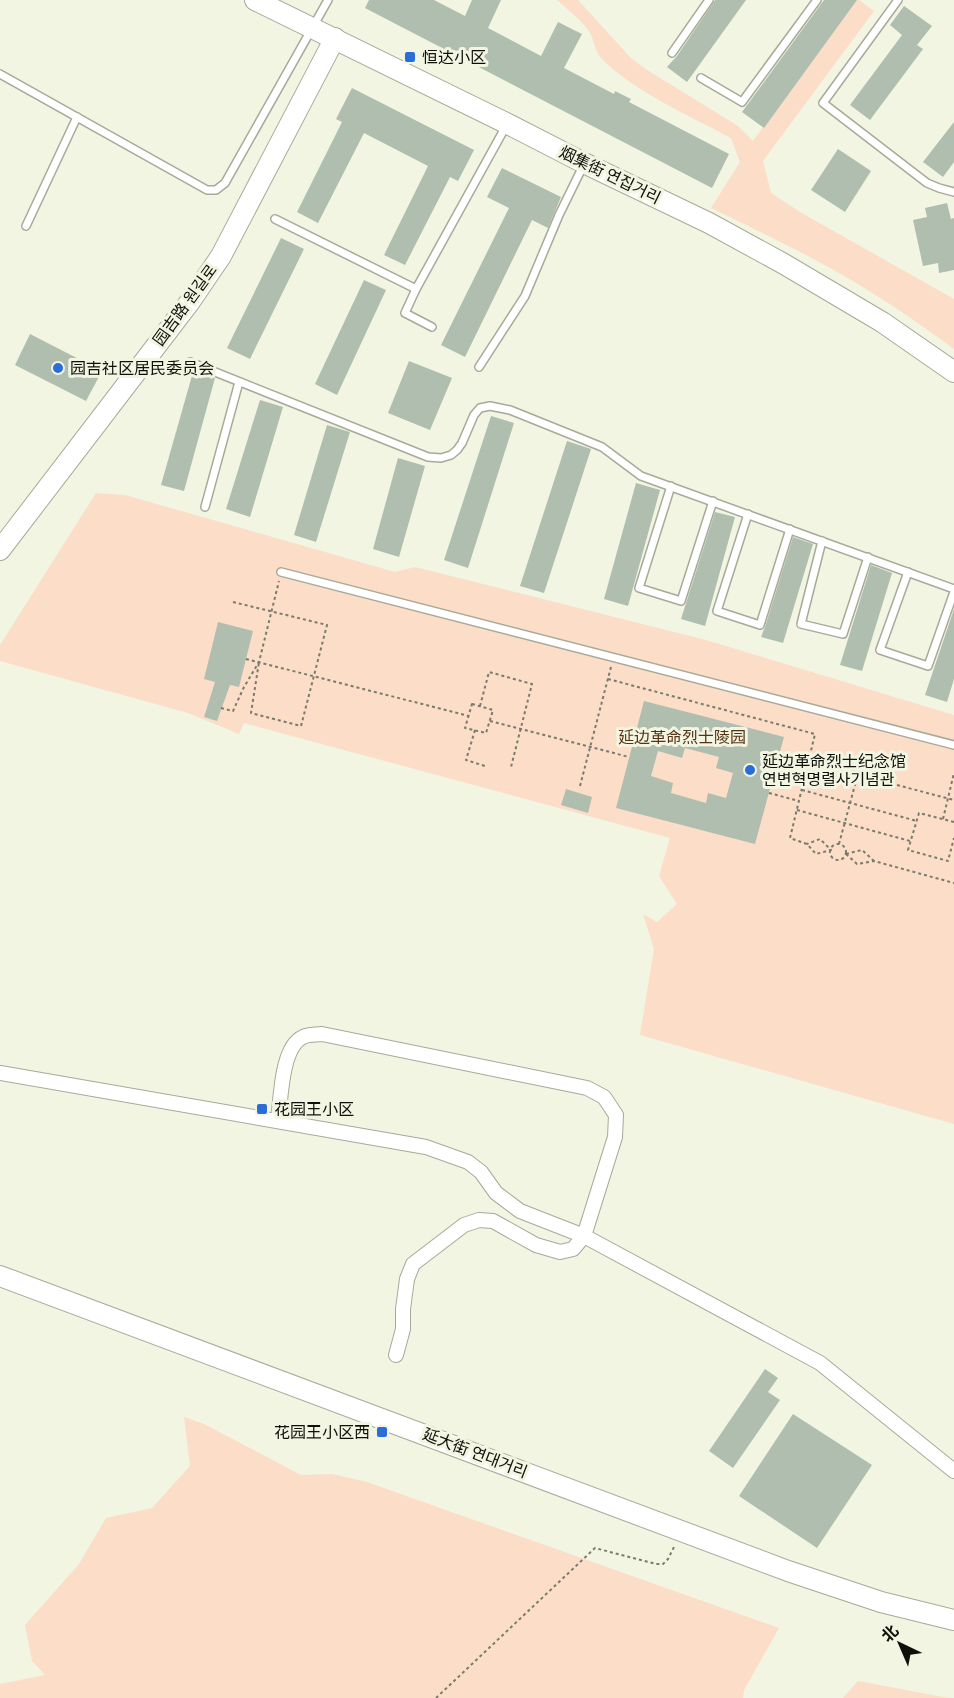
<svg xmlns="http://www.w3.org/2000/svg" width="954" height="1698" font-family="'Roboto Condensed','Noto Sans SC','Noto Sans KR',sans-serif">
  <rect width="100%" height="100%" fill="#f1f5e2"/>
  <!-- green -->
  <g fill="#fcddc7">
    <path d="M557,0H578L631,58L647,70L738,126L753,141L856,0H859L874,11L763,161L771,193L800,212L954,299V349C912,318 869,289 823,264C786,244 748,226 711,208L740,162L731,138C692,117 631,90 601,58C595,51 594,40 590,33C582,20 568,10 557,0Z"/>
    <polygon points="96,493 125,495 395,572 415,567 706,640 954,715 954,1124 640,1035 654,949 643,914 657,922 677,904 659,876 670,838 244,723 239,734 188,713 0,661 0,645"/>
    <polygon points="184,1417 204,1424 301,1475 332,1474 367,1482 779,1628 744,1690 743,1698 0,1698 0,1684 45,1675 32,1661 25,1625 79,1564 106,1518 152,1508 190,1466"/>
    <polygon points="858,1681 943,1697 951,1698 843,1698"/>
  </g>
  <!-- building -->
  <g fill="#b0beb0" fill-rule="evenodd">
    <polygon points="369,0 434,0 465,16 472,0 501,0 488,28 541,56 558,22 582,34 564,68 614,94 615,91 631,99 629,102 729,154 712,188 365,8"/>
    <polygon points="715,0 746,0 687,82 667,67 677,56"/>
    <polygon points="824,0 857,0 764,128 742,112"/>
    <polygon points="904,6 932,26 917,45 923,49 870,120 850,105 902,35 890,25"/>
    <polygon points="352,88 474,150 458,181 450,177 405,265 384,255 428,166 364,133 318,223 297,212 342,122 336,119"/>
    <polygon points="954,122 954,162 943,177 923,162"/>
    <polygon points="838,149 871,171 845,212 811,190"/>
    <polygon points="502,168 561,197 548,228 532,220 465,357 441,345 509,208 487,197"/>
    <polygon points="947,203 951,219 954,218 954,270 939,273 938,263 923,266 913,220 927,217 925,208"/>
    <polygon points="281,238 304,249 250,359 227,348"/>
    <polygon points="364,280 386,290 337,395 315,384"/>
    <polygon points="30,334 102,371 86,401 15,365"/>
    <polygon points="409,361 452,378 430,430 388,413"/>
    <polygon points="193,372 215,378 184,491 161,485"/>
    <polygon points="260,400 283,407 250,517 226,509"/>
    <polygon points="491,416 514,423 468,568 444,560"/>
    <polygon points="327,425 350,432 316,542 294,535"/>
    <polygon points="567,441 591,449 544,593 520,586"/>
    <polygon points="398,458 425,466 399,557 373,549"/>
    <polygon points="636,483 660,490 628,606 604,599"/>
    <polygon points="715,512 735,517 705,626 681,619"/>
    <polygon points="793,537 813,544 783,643 761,637 765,627"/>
    <polygon points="871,565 892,573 862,671 840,665"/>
    <polygon points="954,609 954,679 947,702 925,695"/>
    <polygon points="218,622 253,631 239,687 230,685 217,721 204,717 215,682 204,679"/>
    <path d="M644,701L784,737L755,844L616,808ZM685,748L719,757L716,768L733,773L726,798L708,793L706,803L671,793L673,783L651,776L658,751L682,758Z"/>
    <polygon points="566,789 592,797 588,813 561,805"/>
    <polygon points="765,1369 778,1378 768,1392 780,1400 733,1468 709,1451"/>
    <polygon points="793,1414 872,1465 817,1548 739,1496"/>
  </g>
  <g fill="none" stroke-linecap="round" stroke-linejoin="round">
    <!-- lane casing -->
    <g stroke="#a7aa99" stroke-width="10">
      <g id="lane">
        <polyline points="898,0 823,103 927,183 939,188 954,192"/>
        <polyline points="672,53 709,0"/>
        <polyline points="0,74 207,190 216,190 225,183 328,0"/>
        <polyline points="701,78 742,102 817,0"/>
        <polyline points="275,219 416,289"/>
        <polyline points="26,226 77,117"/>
        <polyline points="432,327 405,313 416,289 506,126"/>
        <polyline points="190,362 428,457 441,458 451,455 457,450 462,443 474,415 480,408 490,406 510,410 602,447 641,476 954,589"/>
        <polyline points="479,367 525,296 559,215 584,164"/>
        <polyline points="671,486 639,588 681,601 713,501"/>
        <polyline points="205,507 239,382"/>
        <polyline points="748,514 717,611 760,625 790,529"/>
        <polyline points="822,541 801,624 843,634 868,557"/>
        <polyline points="281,572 954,745"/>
        <polyline points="908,572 880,650 928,666 954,592"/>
      </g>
    </g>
    <!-- street casing -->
    <g stroke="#a7aa99" stroke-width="16">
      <g id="street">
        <polyline points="0,1073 426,1147 468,1162 481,1172 496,1193 520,1211 584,1236 820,1363 954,1471"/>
        <path d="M278,1120C281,1099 281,1047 303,1037C308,1034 316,1035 322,1034L587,1088L604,1097L616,1115L615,1137L584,1236L573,1249L560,1252L536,1245L493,1221L479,1220L464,1225L413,1264L407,1279L403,1309V1329L396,1355"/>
      </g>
    </g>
    <!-- secondary casing -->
    <g stroke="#a7aa99" stroke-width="22">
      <g id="secondary">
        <polyline points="255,0 508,124 584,163 709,223 784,264 882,322 954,372"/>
        <polyline points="0,550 189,303 221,256 335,38"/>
        <polyline points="0,1276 788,1571 881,1602 954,1620"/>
      </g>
    </g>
    <!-- path -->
    <g stroke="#797b6e" stroke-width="2" stroke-dasharray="3 3" stroke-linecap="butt">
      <polyline points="233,602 327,625 301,726 251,713 259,662"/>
      <polyline points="246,659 469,716"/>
      <polyline points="608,679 815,734 790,838 807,844 816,854 831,850 820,839 807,844"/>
      <polygon points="472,704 493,710 486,733 465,728"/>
      <polyline points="480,706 489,672 532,684 511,767"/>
      <polyline points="221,708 233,711 244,687 259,662 279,581"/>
      <polyline points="490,721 629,757"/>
      <polyline points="475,730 466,760 485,766"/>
      <polyline points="809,761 826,765 836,776 852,773"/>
      <polyline points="827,765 840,761 852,773"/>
      <circle cx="859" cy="774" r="7"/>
      <polyline points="866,776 877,787 893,784 954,800"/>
      <polyline points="867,776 881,773 893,784"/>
      <polyline points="580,786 611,667"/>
      <polyline points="802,790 917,821"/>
      <polyline points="769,793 799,801"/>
      <polyline points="797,810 910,841"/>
      <polyline points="943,819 954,773"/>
      <polyline points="954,822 919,813 908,850 948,861 954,838"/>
      <polyline points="839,844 856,781"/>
      <circle cx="838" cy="852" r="8"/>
      <polyline points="846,854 857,864 874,861 954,883"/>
      <polyline points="846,854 862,850 874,861"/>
      <polyline points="436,1698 595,1548 656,1564 663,1564 668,1559 674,1547"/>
    </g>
    <!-- lane -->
    <use href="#lane" stroke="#fff" stroke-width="7"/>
    <!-- street -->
    <use href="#street" stroke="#fff" stroke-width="14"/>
    <!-- secondary -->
    <use href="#secondary" stroke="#fff" stroke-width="20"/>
  </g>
  <!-- markers -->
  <g fill="#2a6dd9" stroke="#f1f5e2" stroke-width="2">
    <rect x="404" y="51" width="12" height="12" rx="3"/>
    <circle cx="58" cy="368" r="6"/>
    <circle cx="750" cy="770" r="6"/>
    <rect x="256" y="1103" width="12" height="12" rx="3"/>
    <rect x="376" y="1426" width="12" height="12" rx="3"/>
  </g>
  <g text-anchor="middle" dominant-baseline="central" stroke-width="6" stroke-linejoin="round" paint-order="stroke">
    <!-- poi labels -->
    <g font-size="16" fill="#0f1009" stroke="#f1f5e2" text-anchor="start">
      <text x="422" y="57">恒达小区</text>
      <text x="70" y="368">园吉社区居民委员会</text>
      <text x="762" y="761">延边革命烈士纪念馆<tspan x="762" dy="18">연변혁명렬사기념관</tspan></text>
      <text x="274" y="1109">花园王小区</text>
      <text x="370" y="1432" text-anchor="end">花园王小区西</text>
    </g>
    <!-- street labels -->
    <g font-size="16" fill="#0f1009" stroke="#f1f5e2">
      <text transform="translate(610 175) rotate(26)">烟集街 연집거리</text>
      <text transform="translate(185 305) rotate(-54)">园吉路 원길로</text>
      <text transform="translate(475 1453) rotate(21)">延大街 연대거리</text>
    </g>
    <!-- park labels -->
    <g font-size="16" fill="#563315" stroke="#f1f5e2">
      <text x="682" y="737">延边革命烈士陵园</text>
    </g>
  </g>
  <!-- north arrow -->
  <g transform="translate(900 1644) rotate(316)" stroke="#f1f5e2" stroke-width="4.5" paint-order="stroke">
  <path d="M0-4.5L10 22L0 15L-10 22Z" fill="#0f1009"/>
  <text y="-9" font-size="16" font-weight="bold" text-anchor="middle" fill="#0f1009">北</text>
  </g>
</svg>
